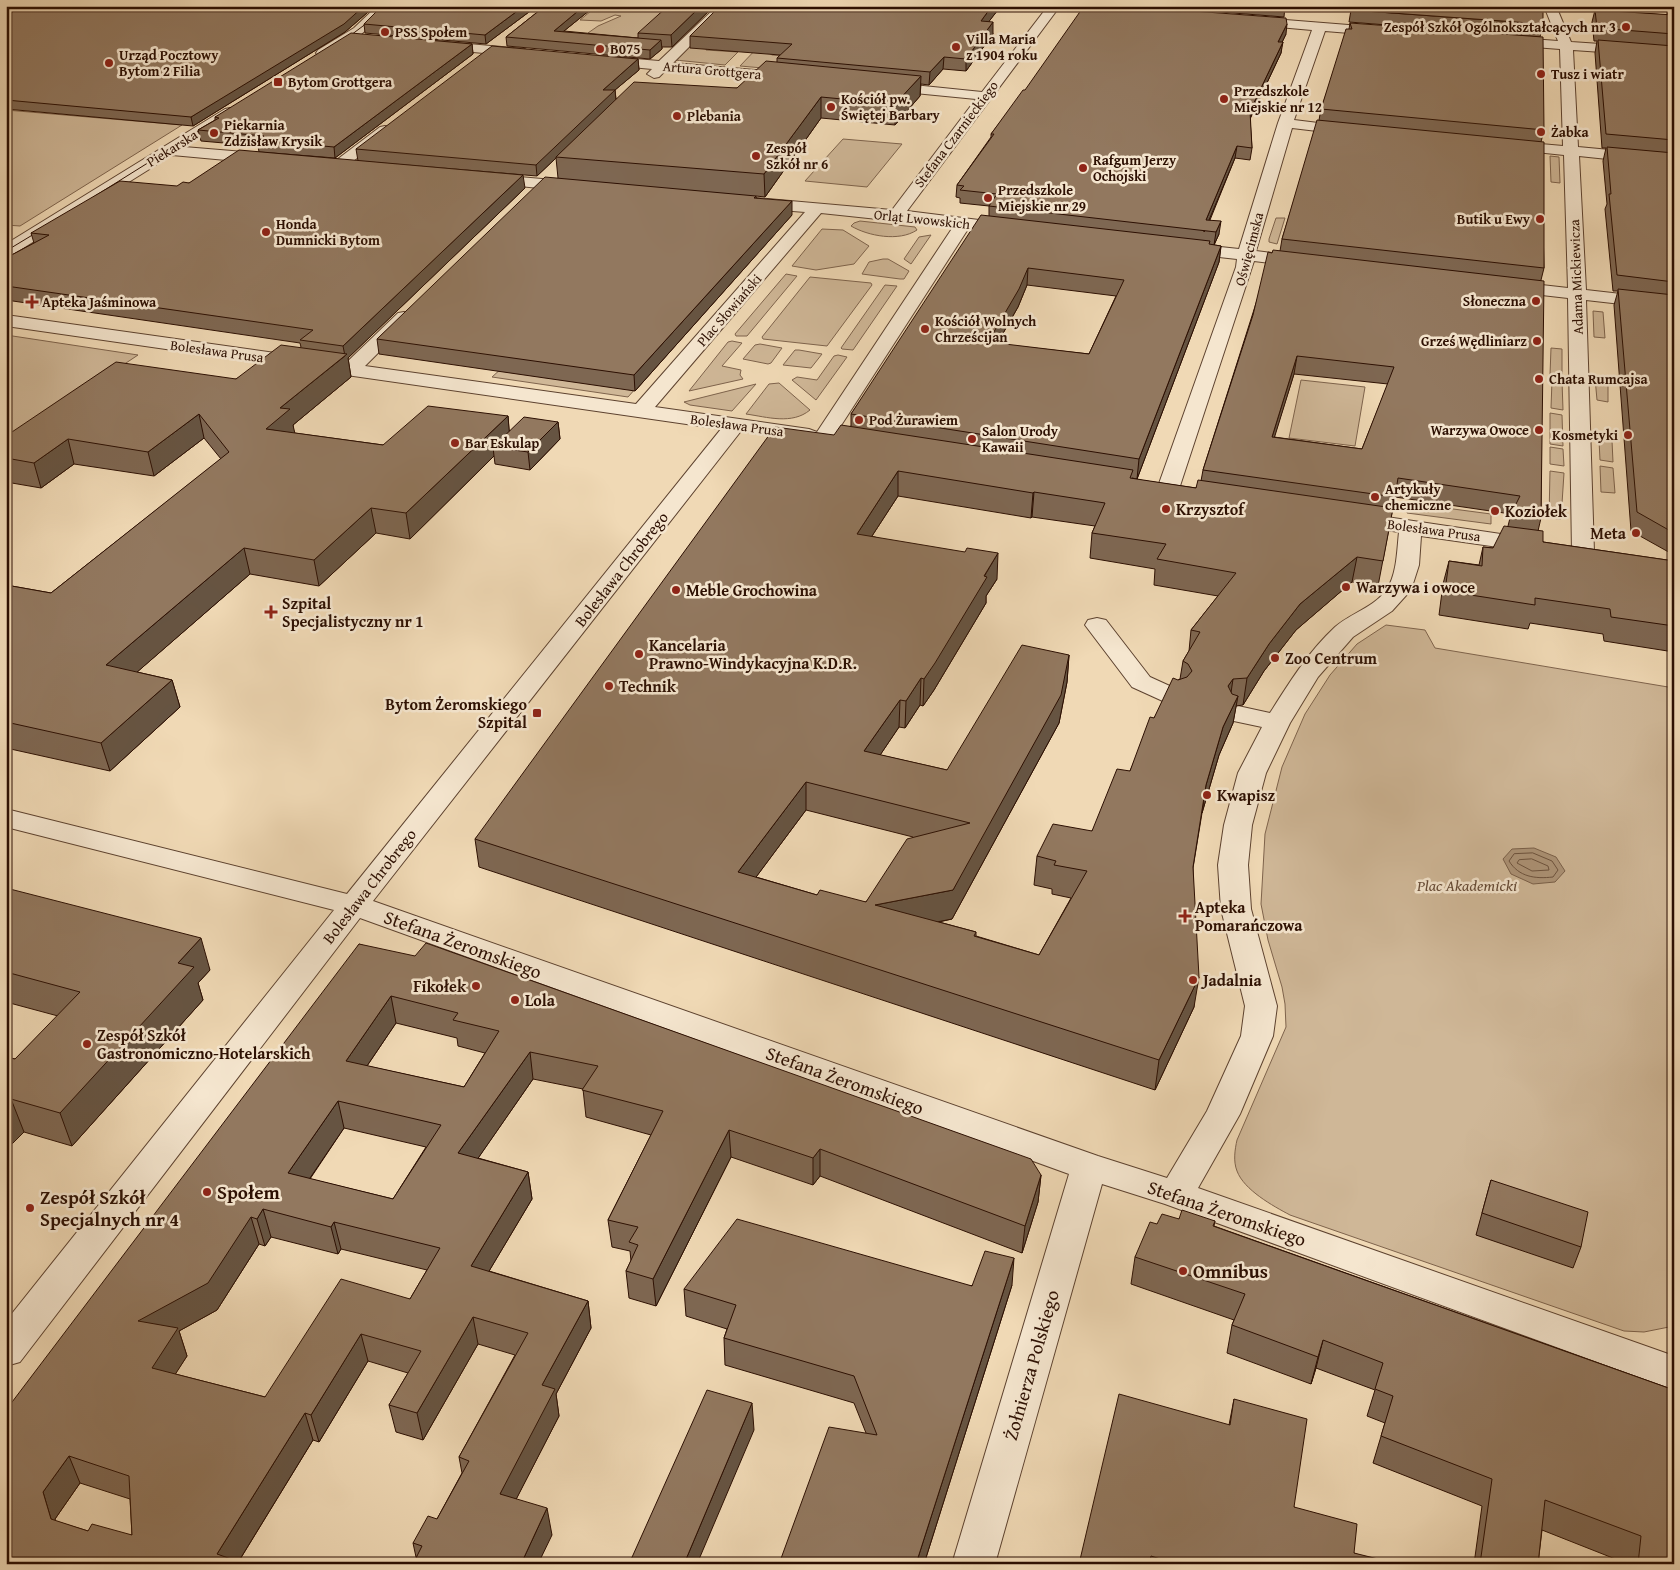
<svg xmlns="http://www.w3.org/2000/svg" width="1680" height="1570" font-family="'Gentium Book Plus',serif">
  <rect width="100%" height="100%" fill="#f0d9b5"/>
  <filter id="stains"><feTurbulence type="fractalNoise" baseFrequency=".004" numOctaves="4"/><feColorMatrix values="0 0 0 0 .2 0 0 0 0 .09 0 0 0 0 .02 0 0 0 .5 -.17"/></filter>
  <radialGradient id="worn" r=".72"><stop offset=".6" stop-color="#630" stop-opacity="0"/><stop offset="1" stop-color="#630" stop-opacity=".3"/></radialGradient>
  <!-- green -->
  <g fill="#cfb797" stroke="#7e634c">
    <polygon points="597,6 683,6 636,46 592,37 588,33 598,26 621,16 615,15 601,21 580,20"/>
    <polygon points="717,21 706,50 738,52 725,65 675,60"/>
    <polygon points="759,46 772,55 816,58 831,74 740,66"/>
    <polygon points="6,110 182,125 20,226 6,225"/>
    <polygon points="843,139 902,144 867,187 805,181"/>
    <polygon points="1550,156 1559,157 1560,183 1551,182"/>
    <polygon points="1276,218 1285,218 1277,244 1269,242 1269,239"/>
    <path d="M860,221L915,227L917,230C899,242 868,236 851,226L854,223Z"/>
    <polygon points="822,229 843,230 869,246 854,264 816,270 792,266"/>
    <polygon points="931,235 911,264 904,259 919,237"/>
    <polygon points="883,259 888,259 909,271 904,279 900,279 862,274 869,262"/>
    <polygon points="786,274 797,276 747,336 736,336 735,334"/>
    <polygon points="810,277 871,283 872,285 827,346 763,339 762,337"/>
    <polygon points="885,285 897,286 853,350 842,349 841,348"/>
    <polygon points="1593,311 1603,312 1605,338 1594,337"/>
    <polygon points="6,335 138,355 6,443"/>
    <polygon points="732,341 742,343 722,366 741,370 740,375 743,379 689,391 728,342"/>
    <polygon points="760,344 782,348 771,363 768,364 743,359 755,345"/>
    <polygon points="1551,348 1562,349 1562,376 1550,375"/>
    <polygon points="795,350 799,350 822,354 811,368 783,365"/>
    <polygon points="838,355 847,357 816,400 792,380 797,377 817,380 834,356"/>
    <polygon points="502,368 636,388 628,397 492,377"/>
    <polygon points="1595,378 1608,380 1608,402 1597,400"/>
    <polygon points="1301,380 1365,387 1355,446 1289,438"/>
    <polygon points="1552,380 1562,381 1563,410 1551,408"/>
    <path d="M779,383L810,410C792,425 767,417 746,414L769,384Z"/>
    <polygon points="756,384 732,411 690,405 684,402"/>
    <polygon points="1550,413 1562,415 1563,446 1550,444"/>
    <polygon points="1599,440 1612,441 1613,462 1600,460"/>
    <polygon points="1550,447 1563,449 1564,466 1550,464"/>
    <polygon points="1600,466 1613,468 1615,493 1601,492"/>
    <polygon points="1550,471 1564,473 1561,519 1549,518"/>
    <polygon points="1408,503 1491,514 1491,524 1407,513"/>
    <path d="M1386,625L1425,630L1435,648L1674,688V1326L1644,1332L1624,1331L1290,1215C1273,1206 1244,1190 1237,1171C1233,1161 1235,1149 1237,1140L1286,1027L1285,1004L1282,987L1268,940L1261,904L1265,834L1282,767L1305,714L1330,675L1357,644Z"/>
  </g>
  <!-- water -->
  <polygon fill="#ad9478" stroke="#795f49" points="1534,848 1556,857 1565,871 1555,882 1533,884 1511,874 1503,859 1512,849"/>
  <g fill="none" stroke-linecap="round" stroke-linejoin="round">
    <!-- shore -->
    <g stroke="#6c523d" stroke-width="1">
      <path d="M1533,853L1552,861L1558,870L1553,877C1535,879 1519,877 1509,861L1514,854Z"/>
      <polygon points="1532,859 1548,866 1549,870 1532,871 1517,863 1519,860"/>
    </g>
    <!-- minor casing -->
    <g stroke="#5d422f" stroke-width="2">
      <g id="minor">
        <path d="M377,6H390C379,20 336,60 318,56L316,53L318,50L354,28Z"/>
        <polygon points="717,6 730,6 673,63 789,73 794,74 796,77 794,80 789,81 666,70 659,77 654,78 647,74 652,69 600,64 593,60 600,56 659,61"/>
        <path d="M1048,6H1060L907,211L1011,224L1017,225L1019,229L1017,233L1011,234L968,229L831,441C822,444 817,439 809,441L741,431L373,901L1098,1156L1167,1178L1207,1111L1241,1036L1245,1006L1221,909L1218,865L1224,825L1238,773L1262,727L1229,720L1225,714L1229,708L1238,706L1270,713C1289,683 1308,652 1335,627C1351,613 1375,607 1387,589C1397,574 1397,550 1399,532L1345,524L1342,519L1345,514L1353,512L1541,540L1544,545L1541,550L1533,552L1421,536L1419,565L1411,590L1392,611L1353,637L1318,677L1290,723L1266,773L1252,825L1248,865L1251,909L1277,1006L1273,1036L1240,1114L1198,1188L1674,1356V1390L1165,1204L1102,1184L995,1564H952L1069,1174L360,918L20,1362L6,1366V1321L334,910L6,827V809L347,894L721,429L6,326V315L346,363L398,313L404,312L410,313L413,317L410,321L365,366L636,404L805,212L755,208L749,206L747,203L749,200L755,198L892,210L976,99L884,90L879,89L877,86L879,83L884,82L982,92ZM821,213L953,227L817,432L809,429L655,407Z"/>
        <polygon points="1060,6 1110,6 1126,8 1128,11 1122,15 1066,10"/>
        <polygon points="1544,6 1556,6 1571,42 1674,49 1674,57 1573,50 1578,147 1674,156 1674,166 1579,156 1586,290 1674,300 1674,310 1586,300 1594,552 1591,557 1583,559 1575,557 1572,552 1568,298 1506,291 1500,290 1497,286 1500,282 1506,281 1568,288 1564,155 1506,149 1501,148 1499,145 1501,142 1506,141 1563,146 1560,49 1506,45 1500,41 1506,37 1558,41"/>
        <polygon points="1249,17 1386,28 1392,32 1386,36 1325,31 1294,120 1351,127 1356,128 1358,131 1356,134 1351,135 1292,128 1256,251 1304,257 1310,258 1313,262 1310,266 1304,267 1254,261 1178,492 1175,497 1167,499 1159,497 1156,492 1236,267 1237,259 1183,253 1177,252 1175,248 1177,244 1183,243 1239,249 1278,123 1312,30 1245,24 1243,21 1245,18"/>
        <polygon points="436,41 525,49 532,53 525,57 431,48 430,45"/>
        <polygon points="230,108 235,109 237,112 235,115 184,147 269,154 274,156 277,159 274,162 269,164 172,155 12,255 6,256 6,244 225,109"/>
        <polygon points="385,126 390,127 392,130 390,133 344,168 334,168 331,165 334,162 380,127"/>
        <polygon points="487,174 576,182 582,184 584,187 582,190 576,192 482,182 479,179 482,176"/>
        <polygon points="1097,618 1106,620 1150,677 1183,692 1187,697 1183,702 1174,705 1165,702 1132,687 1085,625 1088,620"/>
      </g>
    </g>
    <!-- minor -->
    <use href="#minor" fill="#f5e6cf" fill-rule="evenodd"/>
    <!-- tram -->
    <g stroke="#2c0f02" stroke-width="1">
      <polyline points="343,41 367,23 384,6"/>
      <polyline points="95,196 210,124"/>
      <polyline points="6,251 44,228"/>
    </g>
  </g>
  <!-- wall -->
  <g fill="#7e6752" stroke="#2c0f02" fill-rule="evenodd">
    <polygon points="6,6 375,6 345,32 193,126 6,109"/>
    <polygon points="537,6 486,44 365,33 364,24"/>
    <polygon points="545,6 595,6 564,31 638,38 638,33 714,6 672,47 662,47 662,49 650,59 507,46 506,37"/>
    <polygon points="720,6 1001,6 989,21 993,34 966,71 943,69 929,85 921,84 920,96 895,125 821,118 765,197 756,196 756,198 792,215 635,391 379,354 377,339 558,178 556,158 537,176 358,161 356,149 638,59 639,70 615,90 616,99 737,88 777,62 777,58 780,55 690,48 690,36"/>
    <polygon points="1144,6 1285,6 1284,17"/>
    <polygon points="1669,6 1674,6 1674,555 1631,531 1614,305 1618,291 1613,291 1605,209 1607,204 1603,161 1606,148 1602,148 1595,53 1597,41 1594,41 1592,22 1595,10 1667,15"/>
    <polygon points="1351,10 1543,24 1540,37 1349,22"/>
    <path d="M1350,23L1544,130L1541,142L1544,268L1541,280V518L1538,531L1543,542L1674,561V652L1604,641L1603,634L1530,623L1528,629L1439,615L1443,584L1449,561L1479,565L1483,547L1493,548L1508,526L1511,514L1395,497L1378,586L1352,582L1296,630L1264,671L1243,705L1236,706L1233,723L1219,755L1202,813L1193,868L1194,1007L1155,1090L479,867L475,839L834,435L851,426V414L989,216V206L960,203V198L956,197L957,185L991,137V134L1025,90L1286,34L1282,42L1281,53L1250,119L1252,148L1250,160L1235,158L1210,220L1219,234L1214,245L1221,246L1219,262L1137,479L1132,478V479L1196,488L1201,481L1203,470L1272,253L1280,251L1282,239L1319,120L1321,109L1349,29ZM1027,285L1116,296L1089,354L997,344L1018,307ZM1294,374L1388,384L1362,449L1274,437ZM898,496L1031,518L1032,517L1095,526L1092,533L1090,558L1155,569L1154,585L1218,596L1191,630L1189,651L1183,661L1180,679L1178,680L1154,718L1130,771L1092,831L1037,856L1034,885L1052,889V894L1071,898L1039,955L976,936V932L939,922L952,919L1059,723L1067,682L1069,655L947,770L880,755L899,727L905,728L920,705L923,706L934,690L986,603V596L997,579L872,536ZM806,810L913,837L866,902L817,895L756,877Z"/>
    <polygon points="472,44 473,54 335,158 259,152 258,146 201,141 198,130 215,120 215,117"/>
    <polygon points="189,183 525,188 348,358 351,377 293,425 294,433 383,445 508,416 509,431 558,422 560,439 530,470 495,464 494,456 410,539 376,533 319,586 250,574 137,672 172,680 180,707 110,771 6,748 6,585 51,593 221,459 204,438 154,476 74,464 41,488 6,482 6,436 236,379 301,347 300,343 6,300 6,258 34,243 31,233"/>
    <polygon points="6,888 210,970 198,983 203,1000 72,1146 24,1132 6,1150 6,1057 15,1059 58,1016 6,1002"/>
    <path d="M359,944L1041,1175L1038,1202L1022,1253L820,1176L813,1185L731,1157L656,1306L629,1298L626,1271L631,1261L630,1251L612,1247L608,1220L651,1135L586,1117L583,1089L533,1079L478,1158L528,1172L532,1199L489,1271L588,1301L591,1328L556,1394L559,1416L516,1499L552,1535L416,1557L413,1543L437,1519L462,1473L459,1457L515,1355L478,1344L423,1440L396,1432L389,1405L408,1373L368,1361L319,1442L313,1440L239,1561L6,1564ZM396,1023L457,1038L458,1046L485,1053L464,1087L367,1066ZM344,1128L426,1147L393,1199L310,1179ZM271,1237L338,1254L341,1249L427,1270L410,1299L265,1397L175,1374L187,1356L179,1331L217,1310L259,1244L265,1246ZM80,1483L130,1499L132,1535L88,1531L55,1521V1519Z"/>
    <polygon points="1491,1180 1581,1247 1573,1268 1476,1235"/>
    <polygon points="1179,1219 1215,1221 1214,1226 1674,1390 1674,1564 1628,1564 1542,1530 1538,1564 1474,1564 1482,1506 1373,1463 1385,1423 1367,1416 1375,1390 1316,1368 1311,1384 1227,1353 1232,1325 1234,1320 1131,1284 1135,1257 1157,1224"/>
    <polygon points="1012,1285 924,1564 779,1564 866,1433 854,1403 725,1365 724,1338 727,1329 686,1316 684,1289"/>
    <polygon points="1234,1399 1294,1507 1354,1553 1382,1564 1079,1564 1229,1425"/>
  </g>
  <!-- shaded-wall -->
  <g fill="#665442" stroke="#2c0f02">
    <polygon points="364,6 375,6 345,32 193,126 191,117"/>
    <polygon points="524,6 537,6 486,44 485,35"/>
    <polygon points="584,6 595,6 554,39 554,31"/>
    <polygon points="701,6 714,6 672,47 671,35"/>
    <polygon points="992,6 1001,6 980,33 981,21"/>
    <polygon points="993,22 993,34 966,71 966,59"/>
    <polygon points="1287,24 1286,34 1277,53 1278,42"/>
    <polygon points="661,40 662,49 650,59 650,50"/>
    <polygon points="1283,42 1281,53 1248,123 1250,111"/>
    <polygon points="472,44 473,54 335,158 334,147"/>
    <polygon points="944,57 943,69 929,85 930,72"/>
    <polygon points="638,59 639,70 615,90 616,101 556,157 556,158 537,176 536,165 603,90"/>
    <polygon points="921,76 920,96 895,125 895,104"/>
    <polygon points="821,97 821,118 765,197 764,174"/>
    <polygon points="1237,146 1235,158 1204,232 1206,220"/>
    <polygon points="523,175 525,188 348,358 351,377 293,425 295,434 266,429 280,408 345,356 343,346"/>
    <polygon points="792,201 792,215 635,391 634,375"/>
    <polygon points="1221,221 1219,234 1214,245 1216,232"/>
    <polygon points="1221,246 1219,262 1137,479 1139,459"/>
    <polygon points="1028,268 1027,285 1018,307 987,361 988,342"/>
    <polygon points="1297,356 1294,374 1269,455 1272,437"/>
    <polygon points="199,414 204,438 154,476 148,452"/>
    <polygon points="508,416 510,440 493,447 494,456 410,539 406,513"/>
    <polygon points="558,422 560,439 530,470 528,452"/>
    <polygon points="68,439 74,464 41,488 34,463"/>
    <polygon points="898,471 898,496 857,559 857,534"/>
    <polygon points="1034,492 1032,517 1031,518 1033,493"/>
    <polygon points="371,508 376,533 319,586 314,560"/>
    <polygon points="244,548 250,574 113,693 106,665"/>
    <polygon points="998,553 997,579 986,596 986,603 934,690 923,706 924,679"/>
    <polygon points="1357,557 1352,582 1296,630 1264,671 1243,705 1247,678 1269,644 1300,604"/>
    <polygon points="1069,655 1067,682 1059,723 952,919 875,934 875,905 953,890"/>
    <polygon points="921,678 920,705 905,728 906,701"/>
    <polygon points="1233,679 1229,706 1228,686"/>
    <polygon points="172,680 180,707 110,771 101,743"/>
    <polygon points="1238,696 1233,723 1219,755 1202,813 1206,785 1223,727"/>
    <polygon points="900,700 899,727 864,779 864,751"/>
    <polygon points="806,782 806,810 739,900 738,872"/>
    <polygon points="201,938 210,970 198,983 203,1000 72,1146 60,1113 178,963"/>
    <polygon points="1199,977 1194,1007 1155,1090 1159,1060"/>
    <polygon points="391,996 396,1023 352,1088 346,1061"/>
    <polygon points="530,1052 533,1079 463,1180 458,1153"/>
    <polygon points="11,1099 24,1132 6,1150 6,1103"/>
    <polygon points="338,1101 344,1128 295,1200 288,1173"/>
    <polygon points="729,1130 731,1157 656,1306 653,1279"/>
    <polygon points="820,1149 820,1176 813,1185 813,1158"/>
    <polygon points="528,1172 532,1199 476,1293 471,1266"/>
    <polygon points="1041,1175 1038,1202 1022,1253 1025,1226"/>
    <polygon points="263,1209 271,1237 265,1246 257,1219"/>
    <polygon points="251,1217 259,1244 217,1310 179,1331 187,1356 162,1395 152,1368 138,1321"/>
    <polygon points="334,1222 341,1249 338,1254 331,1227"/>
    <polygon points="1014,1258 1012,1285 924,1564 916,1564"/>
    <polygon points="588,1301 591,1328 556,1394 559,1416 505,1521 500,1494 542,1385"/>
    <polygon points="473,1317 478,1344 423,1440 417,1413"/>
    <polygon points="361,1334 368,1361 319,1442 311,1415"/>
    <polygon points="1323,1340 1316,1368 1311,1384 1318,1357"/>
    <polygon points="752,1403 754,1430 697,1564 684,1564"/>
    <polygon points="305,1413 313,1440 237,1564 217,1554"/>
    <polygon points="69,1456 80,1483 55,1519 64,1546 51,1519 43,1492"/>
    <polygon points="547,1508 552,1535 538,1564 521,1564"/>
  </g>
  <!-- building -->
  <g fill="#92785f" stroke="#2c0f02" fill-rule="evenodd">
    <polygon points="6,6 364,6 344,24 191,117 6,100"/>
    <polygon points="382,6 524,6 485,35 364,24"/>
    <polygon points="545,6 584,6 554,31 661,40 650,50 506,37"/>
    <polygon points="668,6 701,6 671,35 638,33"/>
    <polygon points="720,6 992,6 981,21 993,22 966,59 944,57 930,72 777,58 792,44 690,36"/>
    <polygon points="1084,6 1126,6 1286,18 1287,24 1278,42 1283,42 1250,111 1252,148 1237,146 1206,220 1221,221 1216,232 989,206 997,194 960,190 964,186 957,185 994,134 991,134 1023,90 1025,90"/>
    <polygon points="1352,6 1543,7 1543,24 1351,10"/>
    <polygon points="1671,6 1674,6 1674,14"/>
    <polygon points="1595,10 1674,15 1674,34 1597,28"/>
    <polygon points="1350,23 1543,37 1544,130 1321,109 1346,29 1352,29"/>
    <polygon points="351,33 472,44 334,147 257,140 264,136 198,130 219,118 215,117"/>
    <polygon points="1598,40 1674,46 1674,140 1606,134"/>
    <polygon points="492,46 638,59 603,90 615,90 536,165 356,149"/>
    <polygon points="766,61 921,76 895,104 821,97 764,174 556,157 634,82 737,88"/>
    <polygon points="1317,120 1544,142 1544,268 1282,239"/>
    <polygon points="1607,147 1674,153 1674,282 1617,275 1609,194 1611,194"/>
    <polygon points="239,150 523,175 343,346 300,340 313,330 6,286 6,281 7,280 6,280 6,258 49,235 31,233 120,181 177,186 183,182 189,183"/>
    <polygon points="545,177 756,196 754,198 792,201 634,375 377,339"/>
    <path d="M981,215L1210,241L1209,244L1221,246L1139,459L851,414ZM1028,268L1124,280L1089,354L988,342L1019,289Z"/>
    <path d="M1273,250L1544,281L1541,518L1511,514L1520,496L1398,478L1395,497L1203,470L1253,315L1268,252L1272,253ZM1297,356L1394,367L1362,449L1272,437Z"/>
    <polygon points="1618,289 1674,295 1674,533 1637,512"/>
    <polygon points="281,345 347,354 280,408 290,409 266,429 383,445 428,406 508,416 406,513 371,508 314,560 244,548 106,665 172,680 101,743 6,722 6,585 51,593 229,452 199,414 148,452 68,439 34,463 6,458 6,436 116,362 236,379"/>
    <polygon points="524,417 558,422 528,452 493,447"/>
    <path d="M841,425L1133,470L1130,478L1196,488L1198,480L1393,508L1383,561L1357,557L1300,604L1269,644L1247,678L1233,679L1228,686L1232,694L1238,696L1223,727L1206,785L1193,867L1199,977L1159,1060L475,839L775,427L834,435ZM898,471L1033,493L1034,492L1105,503L1092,533L1166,544L1157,559L1236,573L1191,630L1200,632L1183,661L1188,664L1192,671L1187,677L1178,680L1173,678L1154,718L1150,717L1130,771L1117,769L1092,831L1053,824L1037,856L1056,861L1054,865L1087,871L1039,955L974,936L976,932L875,905L953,890L1061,695L1069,655L1022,645L947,770L864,751L900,700L906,701L921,678L924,679L935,663L987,577L984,576L998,553L967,548L965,552L857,534ZM806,782L970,823L907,839L866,902L820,890L817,895L738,872Z"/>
    <polygon points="1504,526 1543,531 1543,542 1674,561 1674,626 1611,617 1610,609 1535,598 1535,605 1445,591 1449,561 1482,566 1483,547 1493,548"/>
    <polygon points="6,888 201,938 178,963 194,967 60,1113 11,1099 6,1103 6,1057 15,1059 80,992 6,972"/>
    <path d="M426,943L1031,1159L1041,1175L1025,1226L820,1149L813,1158L729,1130L653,1279L626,1271L638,1245L629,1242L638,1227L608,1220L663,1111L582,1090L598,1066L530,1052L458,1153L528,1172L471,1266L588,1301L542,1385L555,1389L500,1494L547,1508L521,1564H413L422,1546L413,1543L428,1516L437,1519L469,1461L459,1457L528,1333L473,1317L417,1413L389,1405L421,1351L361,1334L311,1415L305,1413L217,1554L245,1564H6V1410L359,944L415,956ZM391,996L458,1013L453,1020L499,1031L464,1087L346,1061ZM338,1101L441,1125L393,1199L288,1173ZM263,1209L331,1227L334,1222L440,1248L410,1299L341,1279L265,1397L152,1368L178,1328L138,1321L208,1283L251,1217L257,1219ZM69,1456L129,1476L132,1535L92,1524L88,1531L51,1519L43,1492Z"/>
    <polygon points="1491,1180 1588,1212 1581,1247 1482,1213"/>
    <polygon points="1182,1210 1215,1221 1213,1226 1674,1390 1674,1564 1638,1564 1641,1536 1545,1500 1538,1564 1480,1564 1492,1479 1381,1436 1393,1396 1375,1389 1383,1363 1323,1340 1318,1357 1232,1325 1245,1294 1135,1257 1150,1222 1157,1224 1162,1214 1179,1219"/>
    <polygon points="737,1219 972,1286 985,1251 1014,1258 916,1564 779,1564 829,1427 877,1435 854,1376 724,1338 736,1305 684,1289"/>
    <polygon points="707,1390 752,1403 684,1564 629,1564"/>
    <polygon points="1119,1394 1230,1425 1234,1399 1307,1419 1294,1507 1357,1524 1354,1553 1382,1560 1382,1564 1176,1564 1151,1556 1149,1564 1079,1564"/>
  </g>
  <!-- markers -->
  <g fill="#8f2418" stroke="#f5e6cf" stroke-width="2">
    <circle cx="1626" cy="27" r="5"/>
    <circle cx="385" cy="32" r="5"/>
    <circle cx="956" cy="47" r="5"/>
    <circle cx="600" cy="49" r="5"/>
    <circle cx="109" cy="63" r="5"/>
    <circle cx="1541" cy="74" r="5"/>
    <rect x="273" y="77" width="10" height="10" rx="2.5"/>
    <circle cx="1224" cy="99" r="5"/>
    <circle cx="831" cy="107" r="5"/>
    <circle cx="677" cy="116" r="5"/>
    <circle cx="1541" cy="132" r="5"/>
    <circle cx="214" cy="133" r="5"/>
    <circle cx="756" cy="156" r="5"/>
    <circle cx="1083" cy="168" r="5"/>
    <circle cx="988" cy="198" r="5"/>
    <circle cx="1540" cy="219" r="5"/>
    <circle cx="266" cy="232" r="5"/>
    <circle cx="1536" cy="301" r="5"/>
    <path d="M29.5 294.5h5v5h5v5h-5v5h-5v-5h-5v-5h5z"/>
    <circle cx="925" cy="329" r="5"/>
    <circle cx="1537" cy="341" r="5"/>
    <circle cx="1539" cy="379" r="5"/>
    <circle cx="859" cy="420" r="5"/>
    <circle cx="1539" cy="430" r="5"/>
    <circle cx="1628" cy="435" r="5"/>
    <circle cx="972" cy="439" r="5"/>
    <circle cx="455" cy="443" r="5"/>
    <circle cx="1375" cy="497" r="5"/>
    <circle cx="1166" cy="509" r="5"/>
    <circle cx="1495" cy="511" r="5"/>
    <circle cx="1636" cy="533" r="5"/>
    <circle cx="1346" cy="587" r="5"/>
    <circle cx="676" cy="590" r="5"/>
    <path d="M268.5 604.5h5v5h5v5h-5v5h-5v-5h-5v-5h5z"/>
    <circle cx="639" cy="654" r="5"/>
    <circle cx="1275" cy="658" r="5"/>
    <circle cx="609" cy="686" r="5"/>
    <rect x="532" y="708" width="10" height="10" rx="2.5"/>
    <circle cx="1207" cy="795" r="5"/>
    <path d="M1182.5 908.5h5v5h5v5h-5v5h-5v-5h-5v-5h5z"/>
    <circle cx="1193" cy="980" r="5"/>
    <circle cx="476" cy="986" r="5"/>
    <circle cx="515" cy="1000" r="5"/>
    <circle cx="87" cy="1044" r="5"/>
    <circle cx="207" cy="1192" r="5"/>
    <circle cx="30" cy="1208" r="5"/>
    <circle cx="1183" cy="1271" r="5"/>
  </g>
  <g text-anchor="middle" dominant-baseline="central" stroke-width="5" stroke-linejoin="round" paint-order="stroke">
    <!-- far-poi labels -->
    <g font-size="14" font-weight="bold" fill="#2c0f02" stroke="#f5e6cf" text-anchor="start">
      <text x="1616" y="27" text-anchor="end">Zespół Szkół Ogólnokształcących nr 3</text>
      <text x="395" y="32">PSS Społem</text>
      <text x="966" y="39">Villa Maria<tspan x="966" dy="16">z 1904 roku</tspan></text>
      <text x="610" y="49">B075</text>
      <text x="119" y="55">Urząd Pocztowy<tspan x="119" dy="16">Bytom 2 Filia</tspan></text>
      <text x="1551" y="74">Tusz i wiatr</text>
      <text x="288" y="82">Bytom Grottgera</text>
      <text x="1234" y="91">Przedszkole<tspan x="1234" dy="16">Miejskie nr 12</tspan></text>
      <text x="841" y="99">Kościół pw.<tspan x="841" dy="16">Świętej Barbary</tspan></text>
      <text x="687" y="116">Plebania</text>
      <text x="224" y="125">Piekarnia<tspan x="224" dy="16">Zdzisław Krysik</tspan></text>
      <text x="1551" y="132">Żabka</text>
      <text x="766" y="148">Zespół<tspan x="766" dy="16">Szkół nr 6</tspan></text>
      <text x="1093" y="160">Rafgum Jerzy<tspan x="1093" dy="16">Ochojski</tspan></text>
      <text x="998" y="190">Przedszkole<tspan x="998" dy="16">Miejskie nr 29</tspan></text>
      <text x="1530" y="219" text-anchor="end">Butik u Ewy</text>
      <text x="276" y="224">Honda<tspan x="276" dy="16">Dumnicki Bytom</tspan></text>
      <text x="1526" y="301" text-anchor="end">Słoneczna</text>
      <text x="42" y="302">Apteka Jaśminowa</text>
      <text x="935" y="321">Kościół Wolnych<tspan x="935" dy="16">Chrześcijan</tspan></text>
      <text x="1527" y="341" text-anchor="end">Grześ Wędliniarz</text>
      <text x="1549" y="379">Chata Rumcajsa</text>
      <text x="869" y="420">Pod Żurawiem</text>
      <text x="1529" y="430" text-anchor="end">Warzywa Owoce</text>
      <text x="982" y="431">Salon Urody<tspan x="982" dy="16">Kawaii</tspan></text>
      <text x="1618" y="435" text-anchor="end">Kosmetyki</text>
      <text x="465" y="443">Bar Eskulap</text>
      <text x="1385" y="489">Artykuły<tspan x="1385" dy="16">chemiczne</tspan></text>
    </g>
    <!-- far-street labels -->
    <g font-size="14" fill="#2c0f02" stroke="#f5e6cf">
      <text transform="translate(712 70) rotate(5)">Artura Grottgera</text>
      <text transform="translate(956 134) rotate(-53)">Stefana Czarnieckiego</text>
      <text transform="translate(172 148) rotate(-32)">Piekarska</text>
      <text transform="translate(922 219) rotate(6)">Orląt Lwowskich</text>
      <text transform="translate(1249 249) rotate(-75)">Oświęcimska</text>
      <text transform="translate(1576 277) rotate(-92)">Adama Mickiewicza</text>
      <text transform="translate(729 310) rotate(-49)">Plac Słowiański</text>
      <text transform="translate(217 351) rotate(8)">Bolesława Prusa</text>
      <text transform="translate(737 425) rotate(8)">Bolesława Prusa</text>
      <text transform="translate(1434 530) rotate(8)">Bolesława Prusa</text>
    </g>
    <!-- poi labels -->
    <g font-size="16" font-weight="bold" fill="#2c0f02" stroke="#f5e6cf" text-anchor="start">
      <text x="1176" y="509">Krzysztof</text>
      <text x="1505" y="511">Koziołek</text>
      <text x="1626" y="533" text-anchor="end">Meta</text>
      <text x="1356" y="587">Warzywa i owoce</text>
      <text x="686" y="590">Meble Grochowina</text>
      <text x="282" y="603">Szpital<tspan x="282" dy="18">Specjalistyczny nr 1</tspan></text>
      <text x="649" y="645">Kancelaria<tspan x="649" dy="18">Prawno-Windykacyjna K.D.R.</tspan></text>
      <text x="1285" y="658">Zoo Centrum</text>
      <text x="619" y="686">Technik</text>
      <text x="527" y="704" text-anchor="end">Bytom Żeromskiego<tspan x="527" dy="18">Szpital</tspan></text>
      <text x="1217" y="795">Kwapisz</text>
      <text x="1195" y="907">Apteka<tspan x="1195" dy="18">Pomarańczowa</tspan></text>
      <text x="1203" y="980">Jadalnia</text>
      <text x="466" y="986" text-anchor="end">Fikołek</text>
      <text x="525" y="1000">Lola</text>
      <text x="97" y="1035">Zespół Szkół<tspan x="97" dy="18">Gastronomiczno-Hotelarskich</tspan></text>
    </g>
    <!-- street labels -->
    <g font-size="16" fill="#2c0f02" stroke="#f5e6cf">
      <text transform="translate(621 569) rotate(-52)">Bolesława Chrobrego</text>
      <text transform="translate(369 886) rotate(-52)">Bolesława Chrobrego</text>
    </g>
    <!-- park labels -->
    <g font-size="16" font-style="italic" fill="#654a36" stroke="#f5e6cf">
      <text x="1467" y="885">Plac Akademicki</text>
    </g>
    <!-- near-street labels -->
    <g font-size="19" fill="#2c0f02" stroke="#f5e6cf">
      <text transform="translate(463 944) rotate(20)">Stefana Żeromskiego</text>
      <text transform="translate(845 1080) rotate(20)">Stefana Żeromskiego</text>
      <text transform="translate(1227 1213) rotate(19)">Stefana Żeromskiego</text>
      <text transform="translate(1031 1365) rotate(-74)">Żołnierza Polskiego</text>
    </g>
    <!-- near-poi labels -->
    <g font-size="19" font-weight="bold" fill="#2c0f02" stroke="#f5e6cf" text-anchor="start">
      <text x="217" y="1192">Społem</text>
      <text x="40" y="1197">Zespół Szkół<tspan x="40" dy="22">Specjalnych nr 4</tspan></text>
      <text x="1193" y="1271">Omnibus</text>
    </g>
  </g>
  <!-- margin -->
  <rect width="1680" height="1570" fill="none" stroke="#f0d9b5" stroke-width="25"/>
  <rect x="8" y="8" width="1665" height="1555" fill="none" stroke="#2c0f02" stroke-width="2.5"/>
  <rect x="12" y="12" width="1655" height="1545" fill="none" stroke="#2c0f02"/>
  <rect width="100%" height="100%" filter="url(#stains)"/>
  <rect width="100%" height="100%" fill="url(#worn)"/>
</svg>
